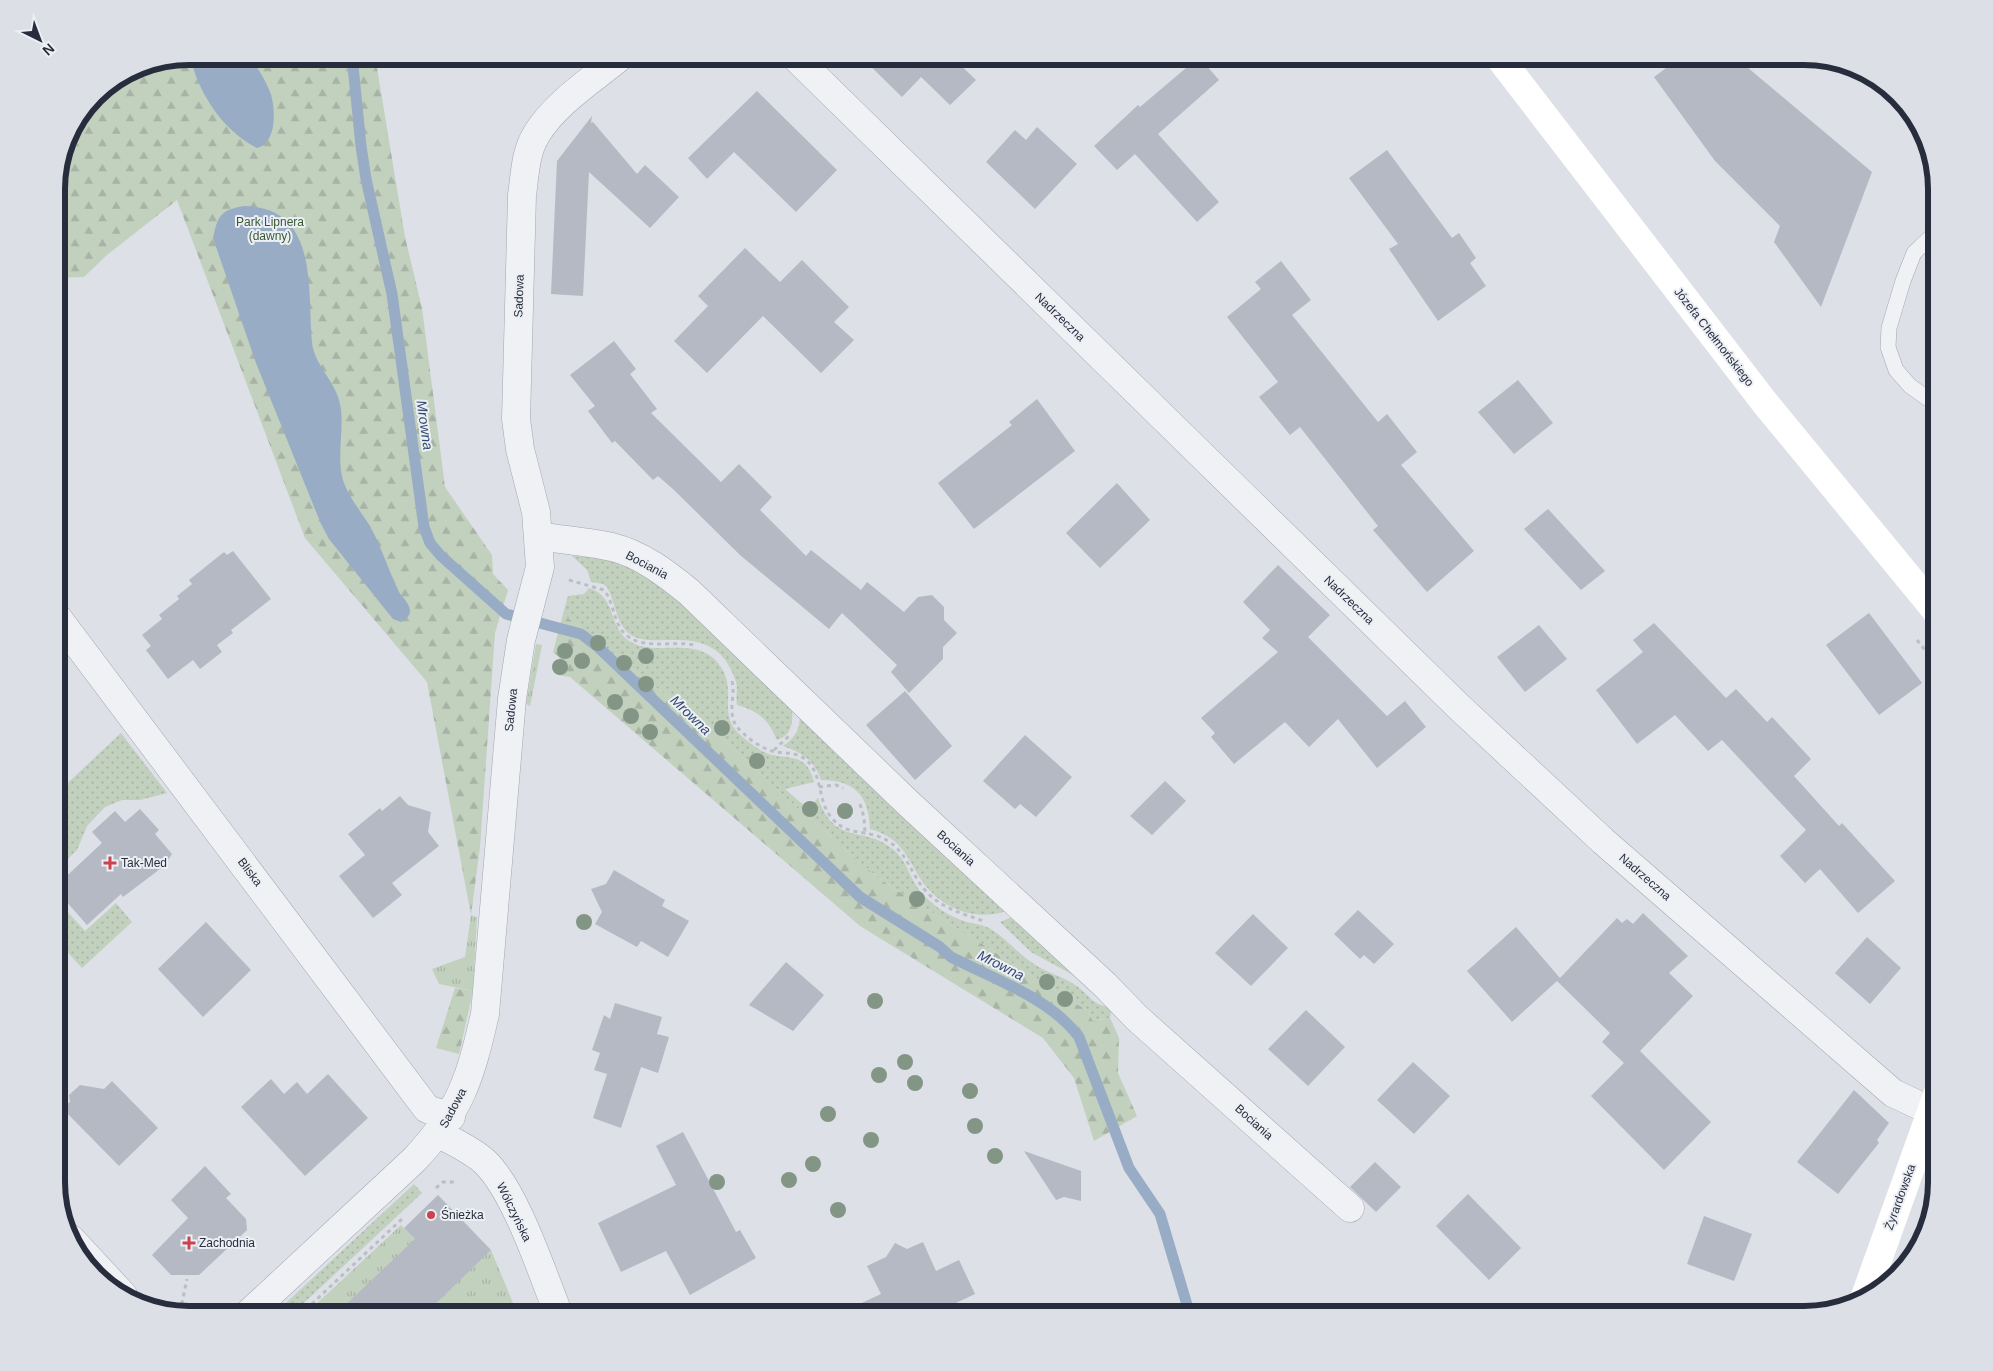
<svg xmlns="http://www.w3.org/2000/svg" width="1993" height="1371" font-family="Arial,sans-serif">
  <defs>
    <pattern id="grass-tufts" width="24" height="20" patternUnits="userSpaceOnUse" patternTransform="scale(1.25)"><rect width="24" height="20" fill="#c2d0be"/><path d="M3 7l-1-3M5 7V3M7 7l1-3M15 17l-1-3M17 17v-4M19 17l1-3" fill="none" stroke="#a7b3a4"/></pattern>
    <pattern id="forest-firs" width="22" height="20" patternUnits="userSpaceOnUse" patternTransform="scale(1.25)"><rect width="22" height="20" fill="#c2d0be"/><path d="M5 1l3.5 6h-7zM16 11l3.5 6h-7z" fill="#a7b3a4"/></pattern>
    <pattern id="park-dots" width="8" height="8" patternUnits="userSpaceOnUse" patternTransform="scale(1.25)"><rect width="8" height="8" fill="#c2d0be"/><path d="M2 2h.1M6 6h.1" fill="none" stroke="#a7b3a4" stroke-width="1.8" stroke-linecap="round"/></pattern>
  </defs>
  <rect width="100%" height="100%" fill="#dde0e7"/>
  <!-- grass -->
  <g fill="url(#grass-tufts)">
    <polygon points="536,644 542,645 530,706 526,704"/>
    <polygon points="471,915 477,917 473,991 439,984 432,969 465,957"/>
    <polygon points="401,1225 457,1282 491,1250 518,1315 317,1315 311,1309"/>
  </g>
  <!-- forest -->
  <g fill="url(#forest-firs)">
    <path d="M189,56H375L405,237L422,308L445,487L492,555L493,574L508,590L495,633L480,847L471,915L427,682L305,538L177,200L107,255L84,277L57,278C57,189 45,115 137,67C151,60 173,59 189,56Z"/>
    <polygon points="563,614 731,746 779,792 881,880 1088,1011 1093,1021 1110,1018 1119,1038 1118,1073 1137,1116 1094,1141 1074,1078 1043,1038 860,926 570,677 558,675 560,658 553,652"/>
    <polygon points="455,988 473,991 459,1054 436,1048"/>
  </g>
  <!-- park -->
  <g fill="url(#park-dots)">
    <path d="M572,556L603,558L621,563L671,590L791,704C794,718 793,736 777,740C768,719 758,711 737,705C735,696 739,688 735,679C713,615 650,655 627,632C616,621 615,601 607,587L603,584L591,582L587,570Z"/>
    <path d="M589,588C619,597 606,632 635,644C661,655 696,637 718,663C741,692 713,714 744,738C750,743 759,750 766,753C787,761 806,750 814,782L785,789L808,809L818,798C836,848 864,824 894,850C908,862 910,881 923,894C933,906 949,916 964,921C972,924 982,924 989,928C1006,938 1018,954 1034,964C1047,973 1065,977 1078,987C1091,997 1093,1006 1112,1007L1110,1018L1093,1021L1088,1011L881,880L779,792L731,746L563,614L568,596L584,594Z"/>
    <path d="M800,713L1010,910C974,923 938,908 918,875C905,852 898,837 870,829C869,796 855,780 821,780C814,760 803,753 783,746C796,737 800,729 800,713Z"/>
    <polygon points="121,733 167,793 140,800 122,800 105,807 87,826 77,850 57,869 57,793"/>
    <polygon points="57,900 85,931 116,903 132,922 82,968 57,941"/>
    <polygon points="1012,917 1086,982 1031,952 1000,922"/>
    <polygon points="414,1184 422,1193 291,1315 273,1315"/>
  </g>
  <!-- water -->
  <g fill="#98acc6">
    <path d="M190,56H247C257,65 265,80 270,92C276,108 277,143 257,148C223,131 198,93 190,56Z"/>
    <path d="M244,206C320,207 307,291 312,343C315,366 336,382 340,404C345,428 336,457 343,480C348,496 361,512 370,526C381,546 389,571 399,592C403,598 410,604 410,611C410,617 405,619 401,622L393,619L329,539L321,524L256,363L213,238C218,215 221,210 244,206Z"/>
  </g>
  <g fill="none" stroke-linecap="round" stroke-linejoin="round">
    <!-- stream -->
    <path stroke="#98acc6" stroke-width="11" d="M352,56L361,146L366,179L392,294L424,527L430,543L441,556L506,614L581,634L598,647L860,897L940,947L951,957C994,979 1050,998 1079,1037L1129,1168L1160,1214L1190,1315"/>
  </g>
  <!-- building -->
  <g fill="#b4b9c3">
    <polygon points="860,56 951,56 976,80 950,105 921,77 902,97"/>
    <polygon points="1682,56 1734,56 1872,172 1821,307 1774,242 1780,226 1715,161 1654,77"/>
    <polygon points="1199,57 1219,80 1158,134 1219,202 1197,222 1135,154 1117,170 1094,146 1138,105 1140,107"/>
    <polygon points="757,91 837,170 796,212 734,152 707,179 688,158"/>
    <polygon points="592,116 591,123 593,122 637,174 645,165 679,197 650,228 589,172 583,296 551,294 557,161"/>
    <polygon points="1037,127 1077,164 1035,209 986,162 1015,130 1026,140"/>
    <polygon points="1387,150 1452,238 1459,233 1476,258 1470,263 1486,286 1438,321 1389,249 1398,244 1349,178"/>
    <polygon points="745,248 780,282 802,260 849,307 834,322 854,340 821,373 763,316 707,373 674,341 708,306 698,296"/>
    <polygon points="1281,261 1311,300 1292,315 1378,422 1387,414 1417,452 1401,465 1474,551 1427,592 1373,530 1378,526 1300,427 1290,435 1259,397 1278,382 1227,317 1261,289 1255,282"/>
    <polygon points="614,341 636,369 630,374 657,409 651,413 721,482 739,464 772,497 760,510 806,556 811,550 861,590 867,582 904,612 918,597 932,595 944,607 944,620 957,633 943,647 943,659 909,693 891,672 897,665 842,613 829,629 740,555 674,490 658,476 653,480 615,441 612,443 588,411 595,406 570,375"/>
    <polygon points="1518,380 1553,423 1514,454 1478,412"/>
    <polygon points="1037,399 1075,451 974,529 938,483 1012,425 1009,422"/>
    <polygon points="1117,483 1150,520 1100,568 1066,533"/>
    <polygon points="1548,509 1605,571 1581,590 1524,529"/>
    <polygon points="233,551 271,599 231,630 233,633 217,645 222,652 200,669 193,660 168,679 146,650 151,646 142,635 162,619 159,615 179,599 177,596 192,584 189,580 224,552 227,555"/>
    <polygon points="1278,565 1330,615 1308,637 1387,716 1405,701 1426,727 1377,768 1338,719 1309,747 1285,722 1234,764 1211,737 1215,733 1201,718 1278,652 1262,638 1270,630 1243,602"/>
    <polygon points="1869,613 1922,683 1879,715 1826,645"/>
    <polygon points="1654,623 1726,698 1736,689 1767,722 1772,717 1811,759 1794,776 1839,826 1842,823 1895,881 1858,913 1820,869 1805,883 1780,856 1806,830 1722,740 1708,751 1675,715 1637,744 1596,690 1643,652 1633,640"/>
    <polygon points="1539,625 1567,659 1525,692 1497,657"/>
    <polygon points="905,691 952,746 915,780 866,725"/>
    <polygon points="1025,735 1072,777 1036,817 1020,804 1015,809 983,781"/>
    <polygon points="1165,781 1186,801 1152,835 1130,816"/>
    <polygon points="400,796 408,805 431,812 428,832 439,846 392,883 402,895 373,918 339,876 365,855 348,834 380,808 382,811"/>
    <polygon points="140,809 159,830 155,834 172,854 164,866 123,897 121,894 87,925 57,891 57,885 102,843 92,832 115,811 125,822"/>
    <polygon points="614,870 665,900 662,906 689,921 668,957 641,941 637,947 595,924 602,912 591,889 606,884"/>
    <polygon points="1358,910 1394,944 1374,964 1364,955 1360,959 1334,934"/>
    <polygon points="1643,913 1688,956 1669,973 1693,996 1640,1051 1711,1122 1664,1170 1591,1096 1624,1063 1602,1042 1610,1033 1557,981 1512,1022 1467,971 1516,927 1560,978 1617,918 1622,923 1627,919 1633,924"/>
    <polygon points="1253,914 1288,948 1251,986 1215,953"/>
    <polygon points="206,922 251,970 203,1017 158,969"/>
    <polygon points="1867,937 1901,968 1870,1004 1835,973"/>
    <polygon points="786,962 824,995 793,1031 749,1005"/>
    <polygon points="615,1003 662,1017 657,1034 669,1037 658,1073 641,1067 621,1128 593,1118 607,1074 594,1070 600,1053 592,1050 604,1015 610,1019"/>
    <polygon points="1306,1010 1345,1047 1308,1086 1268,1049"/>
    <polygon points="1413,1062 1450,1096 1414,1134 1377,1100"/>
    <polygon points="328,1074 368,1118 305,1176 241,1107 271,1079 284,1094 297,1082 307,1094"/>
    <polygon points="112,1081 158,1128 119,1166 62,1108 70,1102 69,1095 80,1085 104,1089"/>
    <polygon points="1854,1090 1889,1123 1877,1140 1879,1143 1838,1194 1797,1162"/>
    <polygon points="683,1132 736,1232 740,1230 756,1258 690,1295 666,1251 621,1272 598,1223 676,1185 656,1146"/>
    <polygon points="1024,1151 1081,1171 1081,1201 1064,1197 1056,1200"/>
    <polygon points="1375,1162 1401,1187 1376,1212 1350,1187"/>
    <polygon points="205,1166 231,1194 226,1198 246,1219 247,1230 199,1275 171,1275 152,1255 188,1218 171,1200"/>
    <polygon points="1468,1194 1521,1248 1489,1280 1436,1226"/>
    <polygon points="438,1195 491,1250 424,1315 335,1315 415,1239 404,1228"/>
    <polygon points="1704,1216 1752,1234 1734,1281 1687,1264"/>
    <polygon points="923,1242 936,1271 959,1260 975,1294 956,1303 958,1307 940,1315 836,1315 881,1294 867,1266 886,1257 895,1243 907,1249"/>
  </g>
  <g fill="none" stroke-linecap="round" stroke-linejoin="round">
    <!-- lane casing -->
    <g stroke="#a3a7b1" stroke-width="16">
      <polyline id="lane" points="1937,231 1914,253 1903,281 1889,328 1888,347 1896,370 1910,386 1937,405"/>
    </g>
    <!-- street casing -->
    <g stroke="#a3a7b1" stroke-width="29">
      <g id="street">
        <polyline points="794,56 1458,706 1603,841 1893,1093 1931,1111"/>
        <path d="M539,536C563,540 589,542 612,547C641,554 667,574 689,592L908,803L1105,985L1137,1018L1350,1208"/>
        <polyline points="57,617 427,1109 451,1117"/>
        <path d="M439,1134C454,1142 472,1150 485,1162C516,1192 542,1273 559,1315"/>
        <polyline points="71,1239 123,1295"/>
        <path d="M247,1315L414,1160C461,1110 470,1079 485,1014L512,699L521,640L540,567L536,512L520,449L516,419L522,195C525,175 525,153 536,135C555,103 592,80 621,56"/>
      </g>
    </g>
    <!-- path -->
    <g stroke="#bcbec5" stroke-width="3" stroke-dasharray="4 4" stroke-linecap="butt">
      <path d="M569,580L604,590C612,600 613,614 619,626C633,653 671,640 695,645"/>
      <polyline points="1917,640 1937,665"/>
      <path d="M732,681C736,697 726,714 738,728C745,736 758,746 769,750C781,755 793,750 805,759C823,773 817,800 831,817C847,838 868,828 888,841C907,853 910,872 924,889C941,909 962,913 986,922"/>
      <polyline points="774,750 791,734"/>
      <polyline points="819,787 836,785 843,788"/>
      <polyline points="860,804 864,817 865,833"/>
      <polyline points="436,1188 443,1182 455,1182"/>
      <polyline points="305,1310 310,1315"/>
      <polyline points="180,1312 187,1279"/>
      <polyline points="300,1315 402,1219"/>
    </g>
    <!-- lane -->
    <use href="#lane" stroke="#f0f1f5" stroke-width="15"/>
    <!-- street -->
    <use href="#street" stroke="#f0f1f5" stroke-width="28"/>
    <!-- secondary -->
    <g stroke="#fff" stroke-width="28">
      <polyline points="1498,56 1765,403 1937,612"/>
      <polyline points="1864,1299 1937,1095"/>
    </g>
  </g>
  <!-- trees -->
  <g fill="#839585">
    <circle cx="598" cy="643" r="8"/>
    <circle cx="565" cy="651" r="8"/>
    <circle cx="646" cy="656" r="8"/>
    <circle cx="582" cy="661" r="8"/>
    <circle cx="624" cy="663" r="8"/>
    <circle cx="560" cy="667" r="8"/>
    <circle cx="646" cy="684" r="8"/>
    <circle cx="615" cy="702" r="8"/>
    <circle cx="631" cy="716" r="8"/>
    <circle cx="722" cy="728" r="8"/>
    <circle cx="650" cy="732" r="8"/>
    <circle cx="757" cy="761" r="8"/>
    <circle cx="810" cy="809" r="8"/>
    <circle cx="845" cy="811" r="8"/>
    <circle cx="917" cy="899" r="8"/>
    <circle cx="584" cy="922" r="8"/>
    <circle cx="1047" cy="982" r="8"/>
    <circle cx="1065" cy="999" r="8"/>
    <circle cx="875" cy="1001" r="8"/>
    <circle cx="905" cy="1062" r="8"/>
    <circle cx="879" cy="1075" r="8"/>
    <circle cx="915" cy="1083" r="8"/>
    <circle cx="970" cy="1091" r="8"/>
    <circle cx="828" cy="1114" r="8"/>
    <circle cx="975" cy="1126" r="8"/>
    <circle cx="871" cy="1140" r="8"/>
    <circle cx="995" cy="1156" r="8"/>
    <circle cx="813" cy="1164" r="8"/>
    <circle cx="789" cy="1180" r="8"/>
    <circle cx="717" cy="1182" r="8"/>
    <circle cx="838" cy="1210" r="8"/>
  </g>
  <!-- markers -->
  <g fill="#cb434f" stroke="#eceff4" stroke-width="2">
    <path d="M107.5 855.5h5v5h5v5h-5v5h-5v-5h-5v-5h5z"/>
    <circle cx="431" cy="1215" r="5"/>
    <path d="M186.5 1235.5h5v5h5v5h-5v5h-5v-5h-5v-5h5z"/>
  </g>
  <g text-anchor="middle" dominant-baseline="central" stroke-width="4" stroke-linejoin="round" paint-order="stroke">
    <!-- park labels -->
    <g font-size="12" fill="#395834" stroke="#eceff4">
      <text x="270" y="222">Park Lipnera<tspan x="270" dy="14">(dawny)</tspan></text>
    </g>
    <!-- street labels -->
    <g font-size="12" fill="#272d3d" stroke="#eceff4">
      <text transform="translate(519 296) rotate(-88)">Sadowa</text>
      <text transform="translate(1060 317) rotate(44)">Nadrzeczna</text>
      <text transform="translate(1714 337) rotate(52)">Józefa Chełmońskiego</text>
      <text transform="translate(647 565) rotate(28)">Bociania</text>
      <text transform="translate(1349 600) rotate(44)">Nadrzeczna</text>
      <text transform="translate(511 710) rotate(-84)">Sadowa</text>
      <text transform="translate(956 848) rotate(42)">Bociania</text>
      <text transform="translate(250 872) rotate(53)">Bliska</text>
      <text transform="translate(1645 877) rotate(41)">Nadrzeczna</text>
      <text transform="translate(453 1108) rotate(-62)">Sadowa</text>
      <text transform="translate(1254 1122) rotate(42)">Bociania</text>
      <text transform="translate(1900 1197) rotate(-70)">Żyrardowska</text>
      <text transform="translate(514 1212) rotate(64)">Wólczyńska</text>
    </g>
    <!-- poi labels -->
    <g font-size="12" fill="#272d3d" stroke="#eceff4" text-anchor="start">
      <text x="121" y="863">Tak-Med</text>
      <text x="441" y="1215">Śnieżka</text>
      <text x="199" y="1243">Zachodnia</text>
    </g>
    <!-- water labels -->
    <g font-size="14" font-style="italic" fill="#324a70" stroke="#eceff4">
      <text transform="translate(425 425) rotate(82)">Mrowna</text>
      <text transform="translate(691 715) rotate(44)">Mrowna</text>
      <text transform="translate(1001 965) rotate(27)">Mrowna</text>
    </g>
  </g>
  <!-- crop -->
  <path d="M0 0H1993V1371H0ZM189 65H1804A124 124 0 0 1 1928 189V1182A124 124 0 0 1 1804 1306H189A124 124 0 0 1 65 1182V189A124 124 0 0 1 189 65Z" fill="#dcdfe5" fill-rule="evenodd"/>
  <path fill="none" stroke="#272d3d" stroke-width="6" d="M189 65H1804A124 124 0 0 1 1928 189V1182A124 124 0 0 1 1804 1306H189A124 124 0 0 1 65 1182V189A124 124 0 0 1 189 65Z"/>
  <!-- north arrow -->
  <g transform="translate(40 40) rotate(138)" stroke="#eceff4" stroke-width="4" paint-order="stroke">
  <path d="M0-4L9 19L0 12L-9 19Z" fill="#272d3d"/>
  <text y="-8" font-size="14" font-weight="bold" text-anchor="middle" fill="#272d3d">N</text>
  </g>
</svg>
